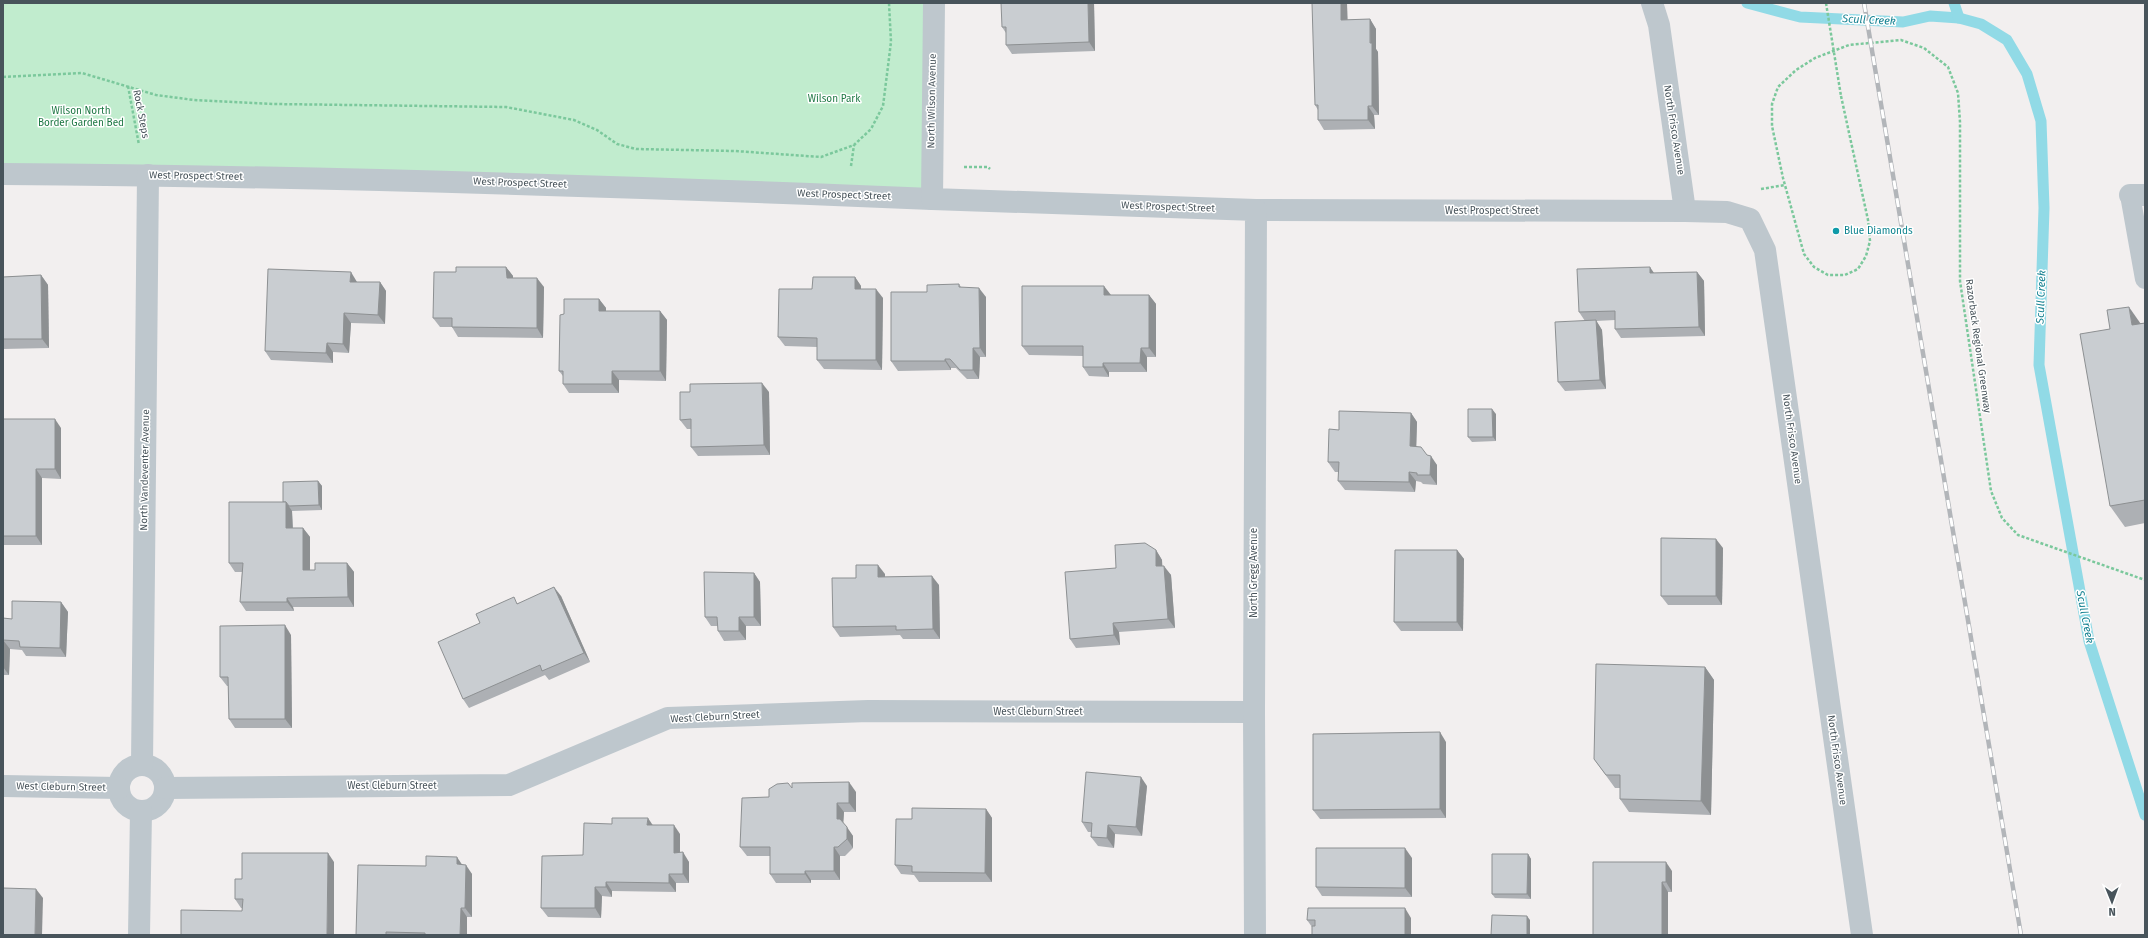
<svg xmlns="http://www.w3.org/2000/svg" width="2148" height="938" font-family="'Fira Sans',sans-serif">
  <rect width="100%" height="100%" fill="#f2efef"/>
  <!-- green -->
  <polygon fill="#c1ecce" points="3,3 934,3 932,199 3,174"/>
  <g fill="none" stroke-linecap="round" stroke-linejoin="round">
    <!-- stream -->
    <g stroke="#91dae6" stroke-width="11">
      <polyline points="1747,3 1800,17 1903,22 1930,16 1959,18 1981,24 2007,40 2027,74 2041,121 2044,208 2039,365 2089,641 2145,815"/>
      <polyline points="1954,3 1959,18"/>
    </g>
    <!-- path -->
    <g stroke="#7bc89c" stroke-width="2.5" stroke-dasharray="3 2" stroke-linecap="butt">
      <polyline points="3,77 82,73 156,95 194,100 274,104 506,107 574,120 597,130 617,144 636,149 735,151 821,157 854,145 871,129 883,106 891,42 889,3"/>
      <polyline points="128,86 139,145"/>
      <polyline points="1841,96 1868,220 1870,241 1866,256 1858,269 1845,275 1828,275 1814,267 1804,254 1783,178 1772,126 1772,104 1778,87 1796,70 1815,58 1849,45 1901,40 1924,48 1948,67 1958,93 1960,122 1960,281 1991,491 2002,518 2018,535 2145,580"/>
      <polyline points="851,166 854,145"/>
      <polyline points="964,167 988,167 990,169"/>
      <polyline points="1761,189 1785,185"/>
    </g>
    <!-- service -->
    <polyline stroke="#bec7cd" stroke-width="20" points="2130,195 2145,279"/>
    <!-- minor -->
    <g stroke="#bec7cd" stroke-width="22">
      <polyline points="1652,3 1659,25 1685,211"/>
      <path d="M3,174C313,176 622,186 932,199"/>
      <polyline points="2130,195 2145,195"/>
      <polyline points="1256,210 1685,211 1727,212 1750,219 1765,250 1862,935"/>
      <circle cx="142" cy="788" r="23"/>
      <polyline points="142,765 148,175"/>
      <polyline points="3,786 119,788"/>
      <polyline points="165,788 509,785 668,718 868,711 1254,712"/>
      <polyline points="139,935 141,811"/>
    </g>
    <!-- tertiary -->
    <polyline stroke="#bec7cd" stroke-width="22" points="934,3 932,199 1256,210 1254,712 1255,935"/>
    <!-- rail casing -->
    <g stroke="#b2b5b9" stroke-width="4.5">
      <polyline id="rail" points="1864,3 2021,935"/>
    </g>
    <!-- rail -->
    <use href="#rail" stroke="#fff" stroke-width="3" stroke-dasharray="9" stroke-linecap="butt"/>
    <!-- path-bridge -->
    <polyline stroke="#7bc89c" stroke-width="2.5" stroke-dasharray="3 2" stroke-linecap="butt" points="1826,3 1841,96"/>
  </g>
  <!-- wall -->
  <g fill="#adb0b4">
    <polygon points="1094,3 1095,51 1012,54 1006,45 1006,33 1002,27"/>
    <polygon points="1347,3 1347,20 1370,19 1376,29 1376,49 1378,52 1379,115 1374,115 1375,129 1324,130 1318,120 1318,110 1315,105"/>
    <polygon points="506,267 513,276 513,278 544,287 543,338 458,337 452,327 440,327 433,318 456,272"/>
    <polygon points="1697,272 1704,281 1705,336 1621,338 1615,329 1615,320 1596,321 1602,330 1606,389 1565,391 1558,382 1585,321 1579,312 1654,273"/>
    <polygon points="41,275 48,285 49,348 3,349 3,277"/>
    <polygon points="855,277 861,286 861,289 883,298 882,370 824,369 817,360 817,347 785,346 778,337 812,289"/>
    <polygon points="357,282 380,282 386,291 385,324 351,323 349,353 333,352 333,363 271,360 265,351"/>
    <polygon points="959,284 961,287 986,297 986,357 980,357 979,379 967,379 956,368 951,368 951,370 898,371 891,361 927,292"/>
    <polygon points="1111,295 1149,295 1156,304 1156,357 1147,357 1147,372 1109,372 1109,377 1089,376 1083,367 1083,356 1029,355 1022,346"/>
    <polygon points="599,299 606,308 606,311 660,311 667,320 666,381 619,380 619,393 569,393 563,384 563,376 559,371 564,314"/>
    <polygon points="2140,323 2145,323 2145,523 2125,527 2110,506"/>
    <polygon points="769,392 770,455 698,456 691,447 691,429 687,429 680,420"/>
    <polygon points="1411,413 1417,422 1416,447 1437,465 1437,485 1423,484 1421,482 1416,481 1415,492 1345,490 1338,481 1339,472 1335,472 1328,462 1339,430"/>
    <polygon points="1496,414 1496,441 1472,442 1468,437"/>
    <polygon points="3,419 61,428 61,479 42,478 42,545 3,545"/>
    <polygon points="318,481 322,486 322,510 292,511 293,528 303,528 310,537 310,570 315,570 347,563 354,572 354,607 293,607 294,611 246,611 240,602 242,572 235,572 229,563 283,502"/>
    <polygon points="1723,548 1722,605 1668,605 1661,596"/>
    <polygon points="1156,550 1162,560 1162,566 1171,575 1175,628 1119,632 1120,645 1076,648 1070,639 1116,568"/>
    <polygon points="1457,550 1464,559 1463,631 1401,631 1394,622"/>
    <polygon points="754,573 760,582 761,626 746,626 746,640 724,641 718,631 718,626 711,626 705,617"/>
    <polygon points="885,574 885,577 939,585 940,639 903,639 900,635 840,637 833,627 856,578"/>
    <polygon points="561,596 590,662 549,680 545,675 469,708 463,699 480,623 518,603"/>
    <polygon points="61,602 68,612 66,657 26,656 22,650 10,649 9,675 3,675 3,618 12,619"/>
    <polygon points="291,635 292,728 235,728 229,719 228,686 227,686 220,677"/>
    <polygon points="1705,667 1714,680 1711,815 1629,812 1620,799 1620,788 1615,788 1594,759"/>
    <polygon points="1446,742 1446,818 1320,819 1313,810"/>
    <polygon points="1147,786 1142,836 1115,834 1114,848 1098,846 1091,837 1092,832 1088,832 1082,822"/>
    <polygon points="792,788 856,792 856,812 844,812 843,823 853,836 853,848 845,856 840,856 840,880 811,880 811,883 776,883 770,874 770,856 747,856 740,847 769,797"/>
    <polygon points="986,809 992,818 992,882 919,882 914,875 901,874 895,865 912,819"/>
    <polygon points="652,825 680,834 680,853 689,862 689,883 676,883 676,892 612,891 612,897 602,896 601,918 548,917 541,908 583,855"/>
    <polygon points="1528,854 1531,859 1531,899 1495,898 1492,894"/>
    <polygon points="1412,858 1412,897 1322,896 1316,887"/>
    <polygon points="334,862 242,911 242,908 241,908 235,899 242,879"/>
    <polygon points="462,865 472,874 472,917 467,917 467,935 356,935 426,866"/>
    <polygon points="1672,871 1672,892 1668,892 1593,935"/>
    <polygon points="1411,918 1312,927 1307,920"/>
  </g>
  <!-- shaded-wall -->
  <g fill="#8d9092">
    <polygon points="1088,3 1094,3 1095,51 1089,42"/>
    <polygon points="1341,3 1347,3 1348,29 1341,20"/>
    <polygon points="1370,19 1376,29 1376,49 1378,52 1379,115 1372,106"/>
    <polygon points="1368,106 1374,115 1375,129 1368,120"/>
    <polygon points="506,267 513,276 513,287 507,278"/>
    <polygon points="1650,267 1656,276 1650,273"/>
    <polygon points="351,272 357,282 350,282"/>
    <polygon points="1697,272 1704,281 1705,336 1699,327"/>
    <polygon points="41,275 48,285 49,348 42,339"/>
    <polygon points="855,277 861,286 861,298 855,289"/>
    <polygon points="537,278 544,287 543,338 537,328"/>
    <polygon points="380,282 386,291 385,324 378,315"/>
    <polygon points="1104,286 1111,295 1104,295"/>
    <polygon points="979,288 986,297 986,357 980,348"/>
    <polygon points="876,289 883,298 882,370 876,360"/>
    <polygon points="1149,295 1156,304 1156,357 1149,348"/>
    <polygon points="599,299 606,308 606,320 599,311"/>
    <polygon points="2129,307 2143,327 2132,325"/>
    <polygon points="660,311 667,320 666,381 660,371"/>
    <polygon points="344,313 351,323 349,353 343,344"/>
    <polygon points="1596,320 1602,330 1606,389 1600,380"/>
    <polygon points="327,343 333,352 333,363 326,353"/>
    <polygon points="973,348 980,357 979,379 973,370"/>
    <polygon points="1141,348 1147,357 1147,372 1140,363"/>
    <polygon points="945,359 951,368 951,370 945,361"/>
    <polygon points="1103,363 1109,372 1109,377 1103,367"/>
    <polygon points="612,371 619,380 619,393 612,384"/>
    <polygon points="762,383 769,392 770,455 764,445"/>
    <polygon points="1492,409 1496,414 1496,441 1493,437"/>
    <polygon points="1411,413 1417,422 1416,456 1410,446"/>
    <polygon points="55,419 61,428 61,479 55,469"/>
    <polygon points="1431,456 1437,465 1437,485 1430,475"/>
    <polygon points="36,469 42,478 42,545 36,536"/>
    <polygon points="1409,472 1416,481 1415,492 1409,482"/>
    <polygon points="318,481 322,486 322,510 319,505"/>
    <polygon points="286,502 292,511 293,537 286,528"/>
    <polygon points="303,528 310,537 310,579 303,570"/>
    <polygon points="1716,539 1723,548 1722,605 1716,596"/>
    <polygon points="1156,550 1162,560 1163,575 1156,566"/>
    <polygon points="1457,550 1464,559 1463,631 1457,622"/>
    <polygon points="347,563 354,572 354,607 348,597"/>
    <polygon points="878,565 885,574 885,586 878,577"/>
    <polygon points="1164,566 1171,575 1175,628 1168,619"/>
    <polygon points="754,573 760,582 761,626 754,617"/>
    <polygon points="932,576 939,585 940,639 933,629"/>
    <polygon points="554,587 561,596 590,662 584,653"/>
    <polygon points="287,598 293,607 294,611 287,602"/>
    <polygon points="61,602 68,612 66,657 60,648"/>
    <polygon points="739,617 746,626 746,640 739,631"/>
    <polygon points="1113,623 1119,632 1120,645 1114,635"/>
    <polygon points="285,625 291,635 292,728 285,719"/>
    <polygon points="3,640 10,649 9,675 3,667"/>
    <polygon points="1705,667 1714,680 1711,815 1701,801"/>
    <polygon points="1440,732 1446,742 1446,818 1440,809"/>
    <polygon points="1141,777 1147,786 1142,836 1136,827"/>
    <polygon points="849,782 856,792 856,812 849,803"/>
    <polygon points="837,803 844,812 843,828 837,819"/>
    <polygon points="986,809 992,818 992,882 985,873"/>
    <polygon points="648,818 654,827 647,825"/>
    <polygon points="674,825 680,834 680,862 674,853"/>
    <polygon points="1108,825 1115,834 1114,848 1107,838"/>
    <polygon points="847,827 853,836 853,848 847,839"/>
    <polygon points="834,847 840,856 840,880 834,871"/>
    <polygon points="1405,848 1412,858 1412,897 1405,888"/>
    <polygon points="683,852 689,862 689,883 683,874"/>
    <polygon points="328,853 334,862 334,935 327,935"/>
    <polygon points="1528,854 1531,859 1531,899 1527,894"/>
    <polygon points="457,857 463,866 457,864"/>
    <polygon points="1666,862 1672,871 1672,892 1666,882"/>
    <polygon points="466,865 472,874 472,917 465,908"/>
    <polygon points="805,871 811,880 811,883 805,874"/>
    <polygon points="669,874 676,883 676,892 669,883"/>
    <polygon points="606,882 612,891 612,897 606,887"/>
    <polygon points="1662,882 1668,892 1668,935 1662,935"/>
    <polygon points="595,887 602,896 601,918 595,908"/>
    <polygon points="36,889 43,898 42,935 35,935"/>
    <polygon points="461,908 467,917 467,935 460,935"/>
    <polygon points="1405,908 1411,918 1411,935 1405,935"/>
    <polygon points="1527,916 1530,920 1530,935 1527,935"/>
  </g>
  <!-- building -->
  <g fill="#c9cdd1" stroke="#8d9092">
    <polygon points="1001,3 1088,3 1089,42 1006,45 1006,27 1002,27"/>
    <polygon points="1312,3 1341,3 1341,20 1370,19 1370,43 1372,43 1372,106 1368,106 1368,120 1318,120 1318,105 1315,105"/>
    <polygon points="456,267 506,267 507,278 537,278 537,328 452,327 452,318 433,318 434,272 456,272"/>
    <polygon points="1650,267 1650,273 1697,272 1699,327 1615,329 1615,311 1579,312 1577,269"/>
    <polygon points="268,269 351,272 350,282 380,282 378,315 344,313 343,344 327,343 326,353 265,351"/>
    <polygon points="41,275 42,339 3,339 3,277"/>
    <polygon points="813,277 855,277 855,289 876,289 876,360 817,360 817,338 778,337 779,289 812,289"/>
    <polygon points="959,284 959,287 979,288 980,348 973,348 973,370 960,370 950,359 945,359 945,361 891,361 891,292 927,292 927,285"/>
    <polygon points="1022,286 1104,286 1104,295 1149,295 1149,348 1141,348 1140,363 1103,363 1103,367 1083,367 1083,346 1022,346"/>
    <polygon points="564,299 599,299 599,311 660,311 660,371 612,371 612,384 563,384 563,371 559,371 560,315 564,314"/>
    <polygon points="2129,307 2132,325 2145,323 2145,500 2110,506 2080,334 2110,329 2107,310"/>
    <polygon points="1596,320 1600,380 1558,382 1555,322"/>
    <polygon points="762,383 764,445 691,447 691,419 680,420 680,392 690,392 690,384"/>
    <polygon points="1468,409 1492,409 1493,437 1468,437"/>
    <polygon points="1339,411 1411,413 1410,446 1421,447 1427,455 1431,456 1430,475 1417,475 1417,473 1409,472 1409,482 1338,481 1339,462 1328,462 1329,429 1339,430"/>
    <polygon points="3,419 55,419 55,469 36,469 36,536 3,536"/>
    <polygon points="318,481 319,505 289,506 286,502 283,502 283,482"/>
    <polygon points="229,502 286,502 286,528 303,528 303,570 315,570 315,563 347,563 348,597 287,598 287,602 240,602 243,563 229,563"/>
    <polygon points="1661,538 1716,539 1716,596 1661,596"/>
    <polygon points="1145,543 1156,550 1156,566 1164,566 1168,619 1113,623 1114,635 1070,639 1065,572 1116,568 1115,545"/>
    <polygon points="1395,550 1457,550 1457,622 1394,622"/>
    <polygon points="856,565 878,565 878,577 932,576 933,629 896,630 896,626 833,627 832,578 856,578"/>
    <polygon points="704,572 754,573 754,617 739,617 739,631 718,631 717,617 705,617"/>
    <polygon points="554,587 584,653 542,671 540,665 463,699 438,642 480,623 476,614 514,597 517,604"/>
    <polygon points="12,601 61,602 60,648 20,647 19,641 3,640 3,643 3,618 12,619"/>
    <polygon points="285,625 285,719 229,719 228,677 220,677 220,626"/>
    <polygon points="1596,664 1705,667 1701,801 1620,799 1620,775 1606,775 1594,759"/>
    <polygon points="1440,732 1440,809 1313,810 1313,734"/>
    <polygon points="1086,772 1141,777 1136,827 1108,825 1107,838 1091,837 1092,823 1082,822"/>
    <polygon points="849,782 849,803 837,803 837,819 840,819 847,827 847,839 838,847 834,847 834,871 805,871 805,874 770,874 770,847 740,847 742,798 769,797 769,789 777,784 788,783 792,788 792,783"/>
    <polygon points="912,808 986,809 985,873 912,872 912,866 895,865 896,819 912,819"/>
    <polygon points="612,818 648,818 647,825 674,825 674,853 683,852 683,874 669,874 669,883 606,882 606,887 595,887 595,908 541,908 542,856 583,855 584,823 612,824"/>
    <polygon points="1316,848 1405,848 1405,888 1316,887"/>
    <polygon points="242,853 328,853 327,935 181,935 181,910 242,911 243,899 235,899 235,879 242,879"/>
    <polygon points="1492,854 1528,854 1527,894 1492,894"/>
    <polygon points="426,856 457,857 457,864 466,865 465,908 461,908 460,935 425,935 425,933 386,932 386,935 356,935 358,865 426,866"/>
    <polygon points="1593,862 1666,862 1666,882 1662,882 1662,935 1593,935"/>
    <polygon points="3,888 36,889 35,935 3,935"/>
    <polygon points="1308,908 1405,908 1405,935 1312,935 1312,926 1315,926 1315,920 1307,920"/>
    <polygon points="1492,915 1527,916 1527,935 1491,935"/>
  </g>
  <!-- markers -->
  <circle fill="#0f9aa8" stroke="#fff" stroke-width="1.5" cx="1836" cy="231" r="4"/>
  <g text-anchor="middle" dominant-baseline="central" stroke-width="3" stroke-linejoin="round" paint-order="stroke">
    <!-- park labels -->
    <g font-size="10" fill="#1e7844" stroke="#fff">
      <text x="834" y="99">Wilson Park</text>
      <text x="81" y="111">Wilson North<tspan x="81" dy="12">Border Garden Bed</tspan></text>
    </g>
    <!-- street labels -->
    <g font-size="10" fill="#48545b" stroke="#fff">
      <text transform="translate(932 101) rotate(-89)">North Wilson Avenue</text>
      <text transform="translate(141 114) rotate(79)">Rock Steps</text>
      <text transform="translate(1674 130) rotate(81)">North Frisco Avenue</text>
      <text transform="translate(196 176) rotate(1)">West Prospect Street</text>
      <text transform="translate(520 183) rotate(2)">West Prospect Street</text>
      <text transform="translate(844 195) rotate(2)">West Prospect Street</text>
      <text transform="translate(1168 207) rotate(2)">West Prospect Street</text>
      <text x="1492" y="211">West Prospect Street</text>
      <text transform="translate(1978 346) rotate(82)">Razorback Regional Greenway</text>
      <text transform="translate(1792 439) rotate(82)">North Frisco Avenue</text>
      <text transform="translate(145 470) rotate(-89)">North Vandeventer Avenue</text>
      <text transform="translate(1254 573) rotate(-90)">North Gregg Avenue</text>
      <text x="1038" y="712">West Cleburn Street</text>
      <text transform="translate(715 717) rotate(-3)">West Cleburn Street</text>
      <text transform="translate(1837 760) rotate(82)">North Frisco Avenue</text>
      <text x="392" y="786">West Cleburn Street</text>
      <text transform="translate(61 787) rotate(1)">West Cleburn Street</text>
    </g>
    <!-- culture labels -->
    <g font-size="10" fill="#0d838f" stroke="#fff" text-anchor="start">
      <text x="1844" y="231">Blue Diamonds</text>
    </g>
    <!-- water labels -->
    <g font-size="11" font-style="italic" fill="#168292" stroke="#fff">
      <text transform="translate(1869 20) rotate(3)">Scull Creek</text>
      <text transform="translate(2041 297) rotate(-88)">Scull Creek</text>
      <text transform="translate(2085 617) rotate(79)">Scull Creek</text>
    </g>
  </g>
  <!-- border -->
  <rect width="2148" height="938" fill="none" stroke="#48545b" stroke-width="8"/>
  <!-- north arrow -->
  <g transform="translate(2112 902) rotate(179)" stroke="#ffffff" stroke-width="3" paint-order="stroke">
  <path d="M0-3L7 15L0 10L-7 15Z" fill="#48545b"/>
  <text y="-6" font-size="11" font-weight="bold" text-anchor="middle" fill="#48545b">N</text>
  </g>
</svg>
